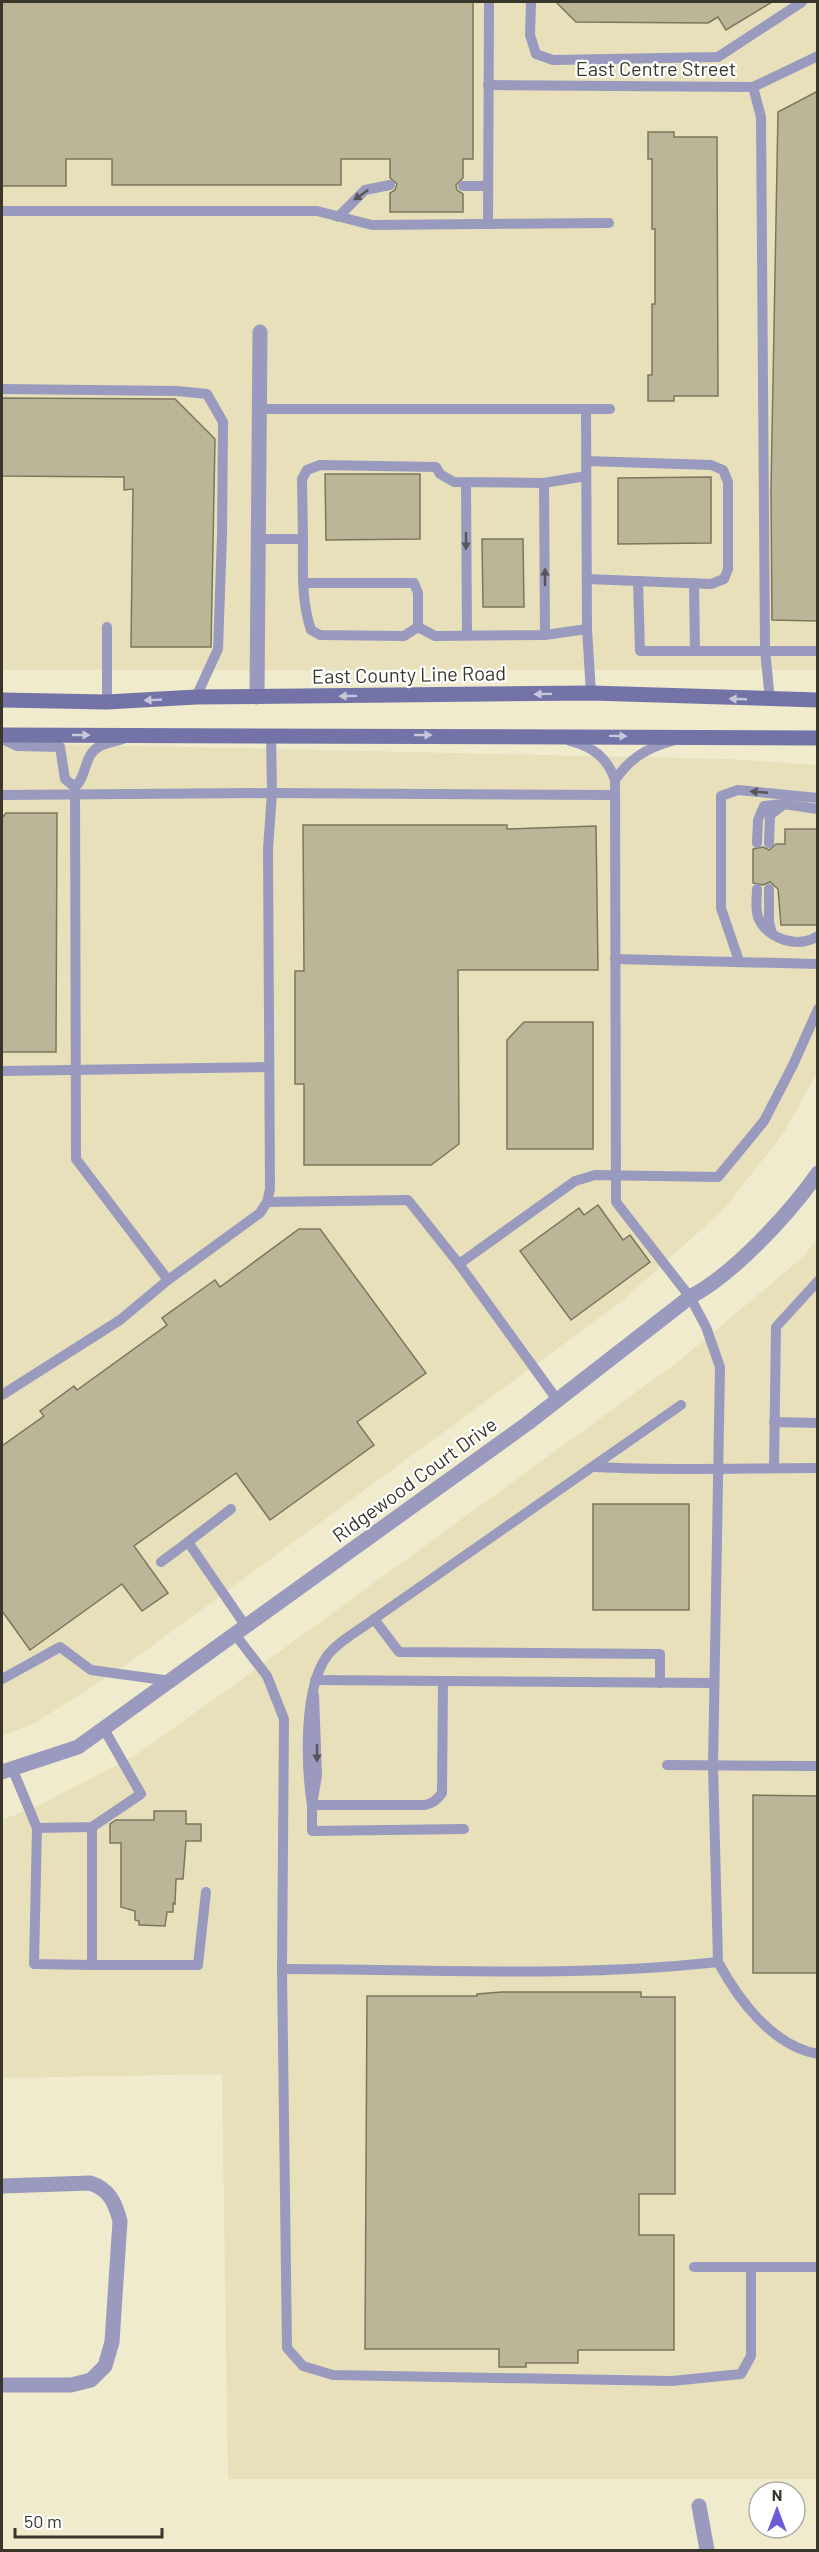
<svg xmlns="http://www.w3.org/2000/svg" width="819" height="2552" font-family="Barlow,sans-serif">
  <rect width="100%" height="100%" fill="#f0ebcc"/>
  <!-- built -->
  <g fill="#e7e0ba">
    <rect x="2" y="2" width="815" height="668"/>
    <polygon points="2,743 727,759 817,765 817,1073 783,1134 723,1210 621,1302 126,1665 35,1723 2,1736"/>
    <polygon points="817,1239 817,2479 228,2479 222,2074 2,2078 2,1820 40,1805 134,1756 220,1695 679,1361 803,1257"/>
  </g>
  <!-- building -->
  <g fill="#bbb698" stroke="#7c775c" stroke-width="1.5">
    <polygon points="2,2 473,2 473,159 463,159 463,178 456,185 457,190 463,194 463,212 390,212 390,193 395,190 397,184 390,178 390,159 341,159 341,185 112,185 112,159 66,159 66,186 2,186"/>
    <polygon points="556,2 772,2 726,30 718,17 708,23 576,22"/>
    <polygon points="818,91 818,621 772,620 771,490 778,112"/>
    <polygon points="648,132 674,132 674,137 717,137 718,396 674,396 674,401 648,401 648,375 652,375 652,304 655,304 655,229 652,229 652,159 648,159"/>
    <polygon points="2,398 175,399 215,439 211,647 131,647 133,489 124,490 124,477 2,476"/>
    <polygon points="325,474 420,474 420,539 326,540"/>
    <polygon points="711,477 711,543 618,544 618,478"/>
    <polygon points="482,539 523,539 524,607 483,607"/>
    <polygon points="6,813 57,813 56,1052 2,1052 2,818"/>
    <polygon points="303,825 507,825 507,829 596,826 598,970 458,970 459,1144 431,1165 304,1165 304,1084 295,1084 295,971 304,971"/>
    <polygon points="785,829 818,829 817,925 781,925 778,889 770,882 763,885 753,883 753,849 763,847 769,850 776,844 785,844"/>
    <polygon points="524,1022 593,1022 593,1149 507,1149 507,1040"/>
    <polygon points="598,1205 623,1240 630,1235 650,1262 571,1320 520,1251 579,1208 584,1215"/>
    <polygon points="299,1229 320,1229 426,1373 357,1422 374,1445 270,1520 236,1473 134,1546 168,1593 142,1611 122,1584 30,1650 2,1611 2,1446 44,1416 40,1411 74,1386 77,1390 167,1325 162,1318 215,1280 220,1287"/>
    <rect x="593" y="1504" width="96" height="106"/>
    <polygon points="753,1795 818,1796 818,1973 753,1973"/>
    <polygon points="154,1811 186,1811 186,1824 201,1824 201,1841 186,1841 183,1879 176,1879 175,1904 173,1903 173,1912 167,1912 165,1926 139,1925 139,1921 135,1920 135,1911 121,1907 121,1843 110,1843 110,1824 116,1820 154,1820"/>
    <polygon points="502,1992 641,1992 641,1997 675,1997 675,2194 639,2194 639,2235 674,2235 674,2350 578,2350 578,2363 526,2363 526,2367 499,2367 499,2349 365,2349 367,1996 477,1996 477,1994"/>
  </g>
  <g fill="none" stroke-linecap="round" stroke-linejoin="round">
    <!-- lane -->
    <g stroke="#999abe" stroke-width="10">
      <polyline points="531,2 530,35 536,54 553,60 718,57 802,2"/>
      <polyline points="488,85 753,87 818,56"/>
      <polyline points="753,87 761,117 765,650 770,700"/>
      <polyline points="463,186 488,186"/>
      <polyline points="2,211 317,211 372,225 609,223"/>
      <polyline points="338,217 365,190 390,185"/>
      <polyline points="488,224 489,2"/>
      <polyline points="2,389 177,391 207,394 223,422 222,536 218,649 196,697"/>
      <polyline points="259,409 586,409 587,629 591,693"/>
      <polyline points="586,409 610,409"/>
      <polyline points="586,461 711,465 723,470 728,482 728,569 724,579 711,584 587,579"/>
      <polyline points="466,482 467,635"/>
      <polyline points="544,483 545,635"/>
      <path d="M259,539H303C303,569 301,601 311,630L320,635L404,636L418,627V593L414,583H303"/>
      <polyline points="303,539 302,479 307,470 320,465 436,467 440,474 454,482 544,483 586,476"/>
      <polyline points="638,581 640,651 818,651"/>
      <polyline points="694,583 695,651"/>
      <polyline points="418,627 435,636 545,635 587,629"/>
      <polyline points="107,702 107,627"/>
      <path d="M2,739L17,746L60,747L65,779L75,787C88,775 83,755 100,746C107,743 116,741 123,739"/>
      <path d="M570,741C593,747 607,757 615,780L616,1202L690,1297L706,1327L720,1367L713,1766L718,1962"/>
      <path d="M615,780C630,758 647,748 672,741"/>
      <polyline points="75,787 76,1159 168,1280"/>
      <polyline points="2,795 272,793 615,795"/>
      <polyline points="757,843 758,820 764,806 783,804 818,809"/>
      <polyline points="769,843 770,815 783,805"/>
      <path d="M757,889C757,898 755,908 758,917C767,939 797,949 818,936"/>
      <polyline points="769,889 769,922 772,933"/>
      <polyline points="615,959 818,964"/>
      <polyline points="739,961 721,908 721,796 738,790 818,798"/>
      <polyline points="2,1071 269,1067"/>
      <polyline points="267,1202 408,1200 459,1264 558,1401"/>
      <polyline points="459,1264 575,1181 595,1175 718,1177 764,1121 793,1065 818,1009"/>
      <polyline points="2,1395 120,1320 168,1280 260,1213 267,1202 270,1189 268,849 272,793 271,735"/>
      <polyline points="774,1422 818,1423"/>
      <path d="M596,1467C670,1471 743,1468 818,1468"/>
      <polyline points="774,1468 776,1327 818,1281"/>
      <polyline points="231,1509 188,1542 245,1625"/>
      <polyline points="161,1562 188,1542"/>
      <polyline points="374,1619 399,1652 660,1654 660,1683"/>
      <polyline points="234,1633 267,1676 284,1719 282,1969 287,2348 303,2366 333,2375 672,2381 741,2374 751,2356 751,2267"/>
      <polyline points="2,1679 60,1647 91,1670 171,1681"/>
      <polyline points="315,1680 714,1683"/>
      <path d="M443,1681L442,1793C437,1800 433,1803 425,1805H312V1831L464,1829"/>
      <path d="M314,1695L317,1775L312,1805C306,1767 303,1689 327,1656C337,1642 360,1630 374,1619L681,1405"/>
      <polyline points="667,1765 818,1766"/>
      <polyline points="12,1768 37,1828 34,1964 92,1965 92,1827"/>
      <polyline points="37,1828 92,1827 141,1794 104,1729"/>
      <polyline points="92,1965 198,1965 206,1892"/>
      <path d="M282,1969C427,1969 574,1978 718,1962C738,1999 772,2046 818,2054"/>
      <polyline points="694,2267 818,2267"/>
    </g>
    <!-- street -->
    <g stroke="#999abe" stroke-width="15">
      <polyline points="257,697 260,332"/>
      <path d="M2,1772L78,1747L528,1423L690,1297C734,1274 789,1214 818,1173"/>
      <path d="M2,2186L90,2183C109,2189 115,2202 120,2221L112,2342L105,2366L91,2380L71,2385H2"/>
      <polyline points="699,2506 707,2550"/>
    </g>
    <!-- secondary -->
    <g stroke="#7373a7" stroke-width="15">
      <polyline points="2,700 107,702 196,697 591,693 818,700"/>
      <polyline points="2,735 818,738"/>
    </g>
  </g>
  <!-- one-way arrows -->
  <defs><path id="oneway-solid" d="M-6-.8H1V-3.2L6.5 0L1 3.2V.8H-6Z" transform="scale(1.5)"/></defs>
  <g fill="#565557">
    <use href="#oneway-solid" transform="translate(361 195) rotate(145)"/>
    <use href="#oneway-solid" transform="translate(466 541) rotate(90)"/>
    <use href="#oneway-solid" transform="translate(545 577) rotate(-90)"/>
    <use href="#oneway-solid" transform="translate(759 792) rotate(-175)"/>
    <use href="#oneway-solid" transform="translate(317 1753) rotate(90)"/>
  </g>
  <g fill="#c7c7dc">
    <use href="#oneway-solid" transform="translate(543 694) rotate(179)"/>
    <use href="#oneway-solid" transform="translate(348 696) rotate(179)"/>
    <use href="#oneway-solid" transform="translate(738 699) rotate(-178)"/>
    <use href="#oneway-solid" transform="translate(153 700) rotate(177)"/>
    <use href="#oneway-solid" transform="translate(81 735)"/>
    <use href="#oneway-solid" transform="translate(423 735)"/>
    <use href="#oneway-solid" transform="translate(618 736) rotate(1)"/>
  </g>
  <g text-anchor="middle" dominant-baseline="central" stroke-width="4.5" stroke-linejoin="round" paint-order="stroke">
    <!-- street labels -->
    <g font-size="20" fill="#39372b" stroke="#fff">
      <text x="656" y="68">East Centre Street</text>
      <text transform="translate(409 674) rotate(-1)">East County Line Road</text>
      <text transform="translate(414 1479) rotate(-36)">Ridgewood Court Drive</text>
    </g>
  </g>
  <!-- border -->
  <rect width="819" height="2552" fill="none" stroke="#39372b" stroke-width="6"/>
  <!-- north arrow -->
  <g transform="translate(777 2510)"><circle r="28" fill="#ffffff" stroke="#b0afaa" stroke-width="1.5"/>
  <path d="M0-4.5L10 22L0 15L-10 22Z" fill="#6a5cd5"/>
  <text y="-9" font-size="16" font-weight="bold" text-anchor="middle" fill="#39372b">N</text>
  </g>
  <!-- scale -->
  <path d="M15 2528v9h147v-9" fill="none" stroke="#39372b" stroke-width="3"/>
  <text x="24" y="2528" font-size="18" fill="#39372b" stroke="#ffffff" stroke-width="4.5" paint-order="stroke">50 m</text>
</svg>
